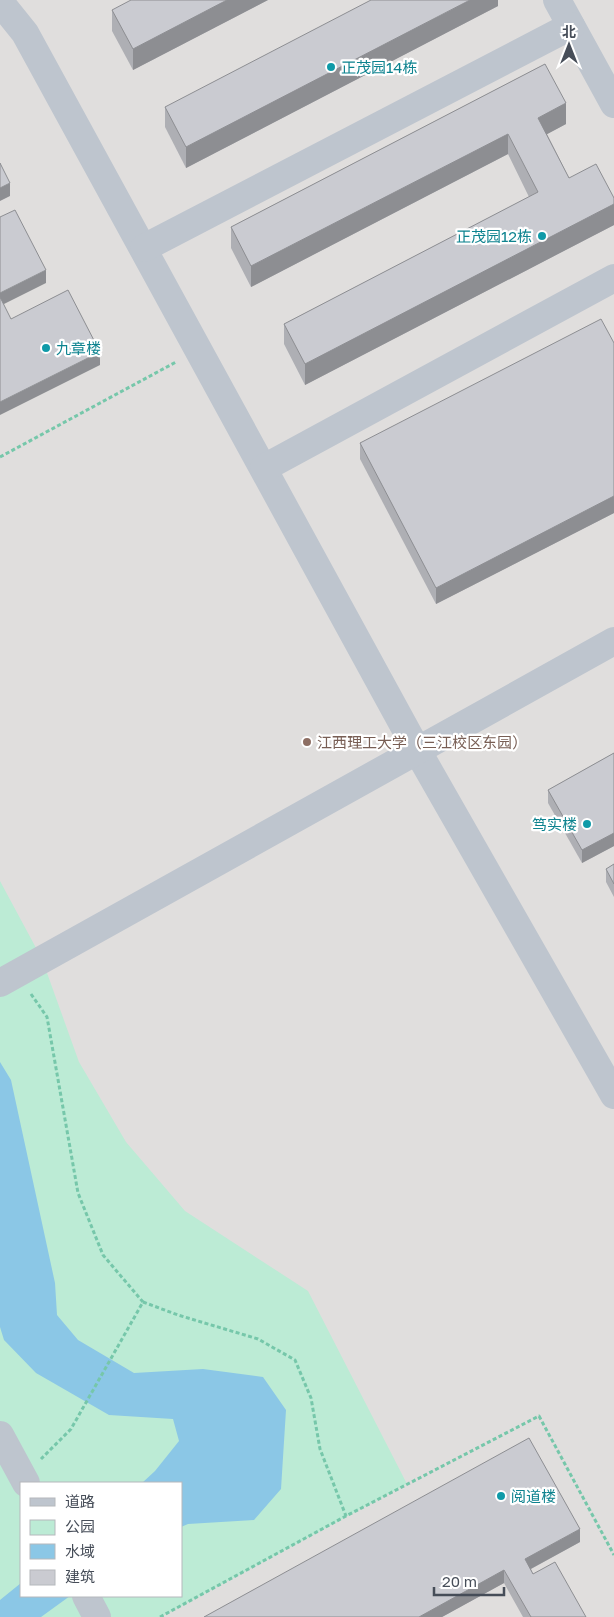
<svg xmlns="http://www.w3.org/2000/svg" width="614" height="1617" font-family="'Golos Text','Noto Sans SC',sans-serif">
  <rect width="100%" height="100%" fill="#efedec"/>
  <!-- education -->
  <path fill="#e0dedd" fill-rule="evenodd" d="M0,0H614V1617H0ZM21,1483H181V1596H21Z"/>
  <!-- green -->
  <path fill="#bcebd5" fill-rule="evenodd" d="M0,881L42,959L79,1062L126,1142L185,1211L308,1291L407,1484L161,1617H0ZM21,1483H181V1596H21Z"/>
  <!-- water -->
  <g fill="#8bc7e6">
    <polygon points="0,1062 11,1080 55,1283 57,1315 78,1340 134,1373 203,1369 263,1377 286,1410 281,1489 254,1520 188,1524 181,1527 181,1483 142,1483 155,1471 179,1441 173,1419 109,1415 36,1373 4,1340 0,1327"/>
    <polygon points="21,1583 21,1596 70,1596 41,1617 0,1617 0,1600"/>
  </g>
  <g fill="none" stroke-linecap="round" stroke-linejoin="round">
    <!-- path -->
    <g stroke="#76c7aa" stroke-width="3" stroke-dasharray="4 2.5" stroke-linecap="butt">
      <polyline points="0,457 176,362"/>
      <polyline points="31,994 47,1017 78,1193 103,1255 143,1302 71,1429 41,1459"/>
      <polyline points="143,1302 178,1315 258,1339 295,1360 311,1398 320,1449 346,1516"/>
      <polyline points="160,1617 346,1516 539,1416 614,1555"/>
    </g>
    <!-- minor -->
    <g stroke="#bec5ce" stroke-width="28">
      <polyline points="557,0 614,104"/>
      <polyline points="0,2 25,33 417,750 614,1095"/>
      <polyline points="144,248 571,26"/>
      <polyline points="264,468 614,278"/>
      <polyline points="0,983 614,641"/>
      <polyline points="0,1435 26,1483"/>
      <polyline points="86,1596 97,1617"/>
    </g>
  </g>
  <!-- wall -->
  <g fill="#aeafb4">
    <polygon points="268,0 133,70 112,31 112,10"/>
    <polygon points="498,0 498,6 186,168 165,127 165,107"/>
    <polygon points="545,64 566,124 547,134 569,178 614,198 614,225 305,385 284,344 284,324 529,197 508,154 251,287 231,248 231,227"/>
    <polygon points="614,343 614,513 436,604 360,459 360,443"/>
    <polygon points="614,753 614,846 582,863 548,803 548,790"/>
    <polygon points="614,864 614,897 606,882 606,869"/>
    <polygon points="580,1542 531,1569 533,1574 586,1617 523,1617 504,1583 442,1617 204,1617"/>
  </g>
  <!-- shaded-wall -->
  <g fill="#8d8e92">
    <polygon points="227,0 268,0 133,70 133,49"/>
    <polygon points="470,0 498,0 498,6 186,168 186,147"/>
    <polygon points="566,103 566,124 538,139 538,118"/>
    <polygon points="508,134 508,154 251,287 251,266"/>
    <polygon points="10,183 10,196 0,201 0,188"/>
    <polygon points="614,204 614,225 305,385 305,364"/>
    <polygon points="46,270 46,283 0,306 0,293"/>
    <polygon points="100,352 100,365 0,415 0,402"/>
    <polygon points="614,496 614,513 436,604 436,588"/>
    <polygon points="614,833 614,846 582,863 582,850"/>
    <polygon points="580,1529 580,1542 525,1572 525,1559"/>
    <polygon points="504,1570 504,1583 442,1617 419,1617"/>
  </g>
  <!-- building -->
  <g fill="#cacbd1" stroke="#8d8e92">
    <polygon points="131,0 227,0 133,49 112,10"/>
    <polygon points="371,0 470,0 186,147 165,107"/>
    <polygon points="545,64 566,103 538,118 569,178 596,164 614,198 614,204 305,364 284,324 538,192 508,134 251,266 231,227"/>
    <polygon points="0,163 10,183 0,188"/>
    <polygon points="15,210 46,270 0,293 0,217"/>
    <polygon points="68,290 100,352 0,402 0,297 11,319"/>
    <polygon points="601,319 614,343 614,496 436,588 360,443"/>
    <polygon points="614,753 614,833 582,850 548,790"/>
    <polygon points="614,864 614,884 606,869"/>
    <polygon points="529,1438 580,1529 525,1559 533,1574 555,1562 586,1617 531,1617 504,1570 419,1617 204,1617"/>
  </g>
  <!-- markers -->
  <g fill="#0f9aa8" stroke="#fff" stroke-width="2">
    <circle cx="331" cy="67" r="5"/>
    <circle cx="542" cy="236" r="5"/>
    <circle cx="46" cy="348" r="5"/>
    <circle cx="587" cy="824" r="5"/>
    <circle cx="501" cy="1496" r="5"/>
  </g>
  <circle fill="#8d6e63" stroke="#fff" stroke-width="2" cx="307" cy="742" r="5"/>
  <g text-anchor="middle" dominant-baseline="central" stroke-width="4.5" stroke-linejoin="round" paint-order="stroke">
    <!-- culture labels -->
    <g font-size="15" fill="#0d838f" stroke="#fff" text-anchor="start">
      <text x="341" y="67">正茂园14栋</text>
      <text x="532" y="236" text-anchor="end">正茂园12栋</text>
      <text x="56" y="348">九章楼</text>
      <text x="577" y="824" text-anchor="end">笃实楼</text>
      <text x="511" y="1496">阅道楼</text>
    </g>
    <!-- education labels -->
    <g font-size="15" fill="#785e54" stroke="#fff" text-anchor="start">
      <text x="317" y="742">江西理工大学（三江校区东园）</text>
    </g>
  </g>
  <!-- legend -->
  <rect x="20" y="1482" width="162" height="115" fill="#ffffff" stroke="#b5b8bc"/>
  <rect x="30" y="1498" width="25" height="8" fill="#bec5ce" stroke="#b5b8bc"/>
  <text x="65" y="1507" font-size="15" fill="#464d58">道路</text>
  <rect x="30" y="1520" width="25" height="15" fill="#bcebd5" stroke="#b5b8bc"/>
  <text x="65" y="1532" font-size="15" fill="#464d58">公园</text>
  <rect x="30" y="1544" width="25" height="15" fill="#8bc7e6" stroke="#b5b8bc"/>
  <text x="65" y="1557" font-size="15" fill="#464d58">水域</text>
  <rect x="30" y="1570" width="25" height="15" fill="#cacbd1" stroke="#b5b8bc"/>
  <text x="65" y="1582" font-size="15" fill="#464d58">建筑</text>
  <!-- north arrow -->
  <g transform="translate(569 45)" stroke="#ffffff" stroke-width="4" paint-order="stroke">
  <path d="M0-4L9 19L0 12L-9 19Z" fill="#464d58"/>
  <text y="-8" font-size="14" font-weight="bold" text-anchor="middle" fill="#464d58">北</text>
  </g>
  <!-- scale -->
  <path d="M434 1587v8h70v-8" fill="none" stroke="#464d58" stroke-width="2.5"/>
  <text x="442" y="1587" font-size="15" fill="#464d58" stroke="#ffffff" stroke-width="4" paint-order="stroke">20 m</text>
</svg>
